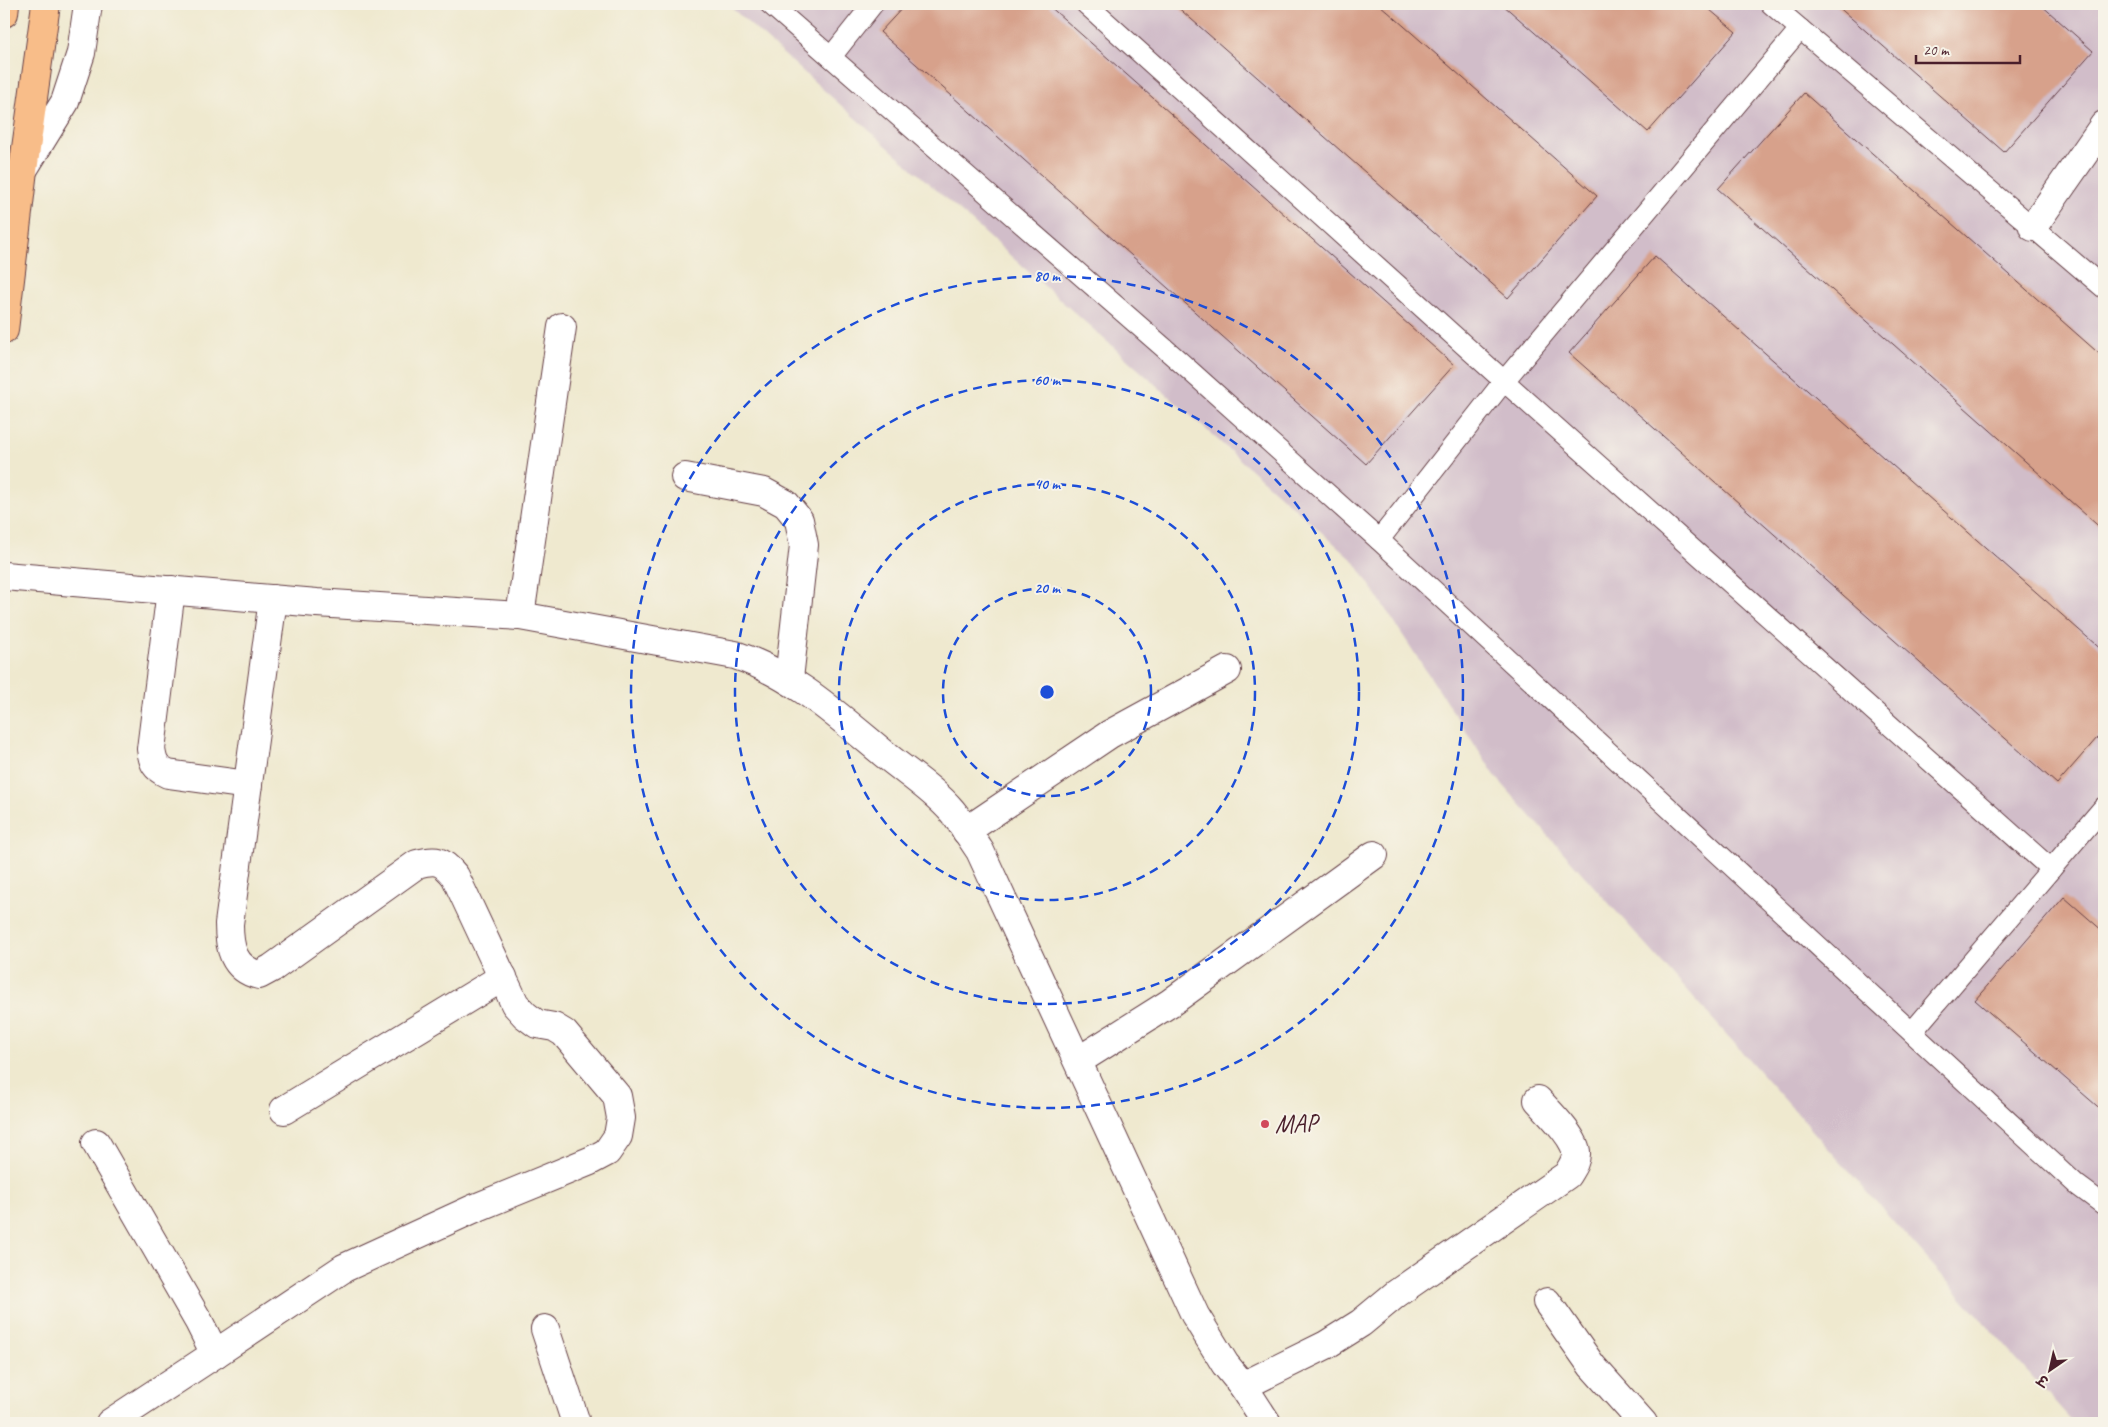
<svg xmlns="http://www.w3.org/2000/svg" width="2108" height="1427" font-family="Caveat,'Playpen Sans Deva',sans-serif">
  <rect width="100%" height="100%" fill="#f7f3e8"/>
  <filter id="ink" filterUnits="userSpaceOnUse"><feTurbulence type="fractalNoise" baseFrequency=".02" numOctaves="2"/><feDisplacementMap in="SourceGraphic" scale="10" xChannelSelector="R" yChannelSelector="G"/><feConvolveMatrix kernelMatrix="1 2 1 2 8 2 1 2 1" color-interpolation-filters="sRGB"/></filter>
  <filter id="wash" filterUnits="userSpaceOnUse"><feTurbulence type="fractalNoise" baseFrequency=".0096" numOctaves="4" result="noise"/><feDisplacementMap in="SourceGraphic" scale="20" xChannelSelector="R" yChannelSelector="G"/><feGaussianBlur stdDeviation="1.12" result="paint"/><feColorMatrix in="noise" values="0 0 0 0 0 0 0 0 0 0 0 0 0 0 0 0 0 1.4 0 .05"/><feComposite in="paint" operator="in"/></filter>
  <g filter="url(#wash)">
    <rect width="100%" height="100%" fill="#efe9cf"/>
    <!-- industrial -->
    <polygon fill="#d1bdc9" points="727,4 2104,4 2104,1423 2074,1423 1496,777 1354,561"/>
    <g id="blocks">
      <!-- building -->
      <g fill="#d7a18b">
        <polygon points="906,4 1047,4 1454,365 1366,464 880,32"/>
        <polygon points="1174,4 1379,4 1597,196 1508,298"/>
        <polygon points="1502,4 1703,4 1736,32 1648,132"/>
        <polygon points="1835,4 2040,4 2093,51 2004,152"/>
        <polygon points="1804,93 2104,358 2104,531 1718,189"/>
        <polygon points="1655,256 2104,652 2104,730 2057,784 1569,353"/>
        <polygon points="2064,897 2104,932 2104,1112 1975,1000"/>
      </g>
    </g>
  </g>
  <g filter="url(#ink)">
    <use href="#blocks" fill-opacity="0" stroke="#633d44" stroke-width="1"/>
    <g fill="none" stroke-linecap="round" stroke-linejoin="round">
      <!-- service casing -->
      <g stroke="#633d44" stroke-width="22">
        <g id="service">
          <polyline points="770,4 1178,360 1379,540 2077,1185 2104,1205"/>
          <polyline points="1086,4 1504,381 2051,869"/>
          <polyline points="1771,4 2104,288"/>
          <polyline points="831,57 873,4"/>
          <polyline points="1379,540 1504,381 1800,29"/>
          <polyline points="1912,1032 2104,807"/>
        </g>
      </g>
      <!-- minor casing -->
      <g stroke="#633d44" stroke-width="30">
        <g id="minor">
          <polyline points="23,170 65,102 81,53 88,4"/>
          <polyline points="2033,227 2104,125"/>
          <polyline points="685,477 764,492 786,504 799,520 804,545 789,679"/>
          <path d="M4,576L317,603L520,616L735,655C795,675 839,717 888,757C909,774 934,790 952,811C962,823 971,838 980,851L1195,1315L1225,1364L1243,1386L1267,1423"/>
          <path d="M171,590L151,749C153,763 155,768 168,774L248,785"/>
          <polyline points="520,616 562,327"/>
          <polyline points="966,831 1110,734 1227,670"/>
          <polyline points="1078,1061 1170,1003 1374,855"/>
          <polyline points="284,1110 503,977"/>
          <polyline points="96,1143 199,1322 215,1354 110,1423"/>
          <polyline points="1547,1302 1592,1366 1643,1423"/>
          <polyline points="545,1329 576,1423"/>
          <path d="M215,1354L344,1268L473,1209L590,1161L607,1152L618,1136L621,1118L617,1096L564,1033L554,1027L537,1024L525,1015L515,1004L455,876C442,860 436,859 417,864L272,968L259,975C233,969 229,947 229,924L273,599"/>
          <path d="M1243,1386L1326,1345L1361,1323L1396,1294L1567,1175C1571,1168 1576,1162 1576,1154C1578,1140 1547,1110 1538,1100"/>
        </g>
      </g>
      <!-- trunk casing -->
      <g stroke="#633d44" stroke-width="30">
        <g id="trunk">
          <polyline points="4,13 5,4"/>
          <polyline points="4,330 23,170 46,4"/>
        </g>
      </g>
      <!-- service -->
      <use href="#service" stroke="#fff" stroke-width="20"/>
      <!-- minor -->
      <use href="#minor" stroke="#fff" stroke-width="28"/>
      <!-- trunk -->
      <use href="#trunk" stroke="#f8bd89" stroke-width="28"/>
    </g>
  </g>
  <!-- distance rings -->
  <g fill="none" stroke="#1d4ed8" stroke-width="2.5" stroke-dasharray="9 6">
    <circle cx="1047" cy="692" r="104"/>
    <circle cx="1047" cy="692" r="208"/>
    <circle cx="1047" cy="692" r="312"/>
    <circle cx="1047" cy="692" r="416"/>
  </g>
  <!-- markers -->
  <circle fill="#d1495b" stroke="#f7f3e8" stroke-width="2" cx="1265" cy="1124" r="5"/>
  <g text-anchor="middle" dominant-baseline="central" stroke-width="4" stroke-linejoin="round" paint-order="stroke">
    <!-- poi labels -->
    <g font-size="25" fill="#4a1f2b" stroke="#f7f3e8" text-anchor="start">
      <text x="1275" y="1124">MAP</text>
    </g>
  </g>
  <circle cx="1047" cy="692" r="8" fill="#1d4ed8" stroke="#f7f3e8" stroke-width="2.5"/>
  <g font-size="15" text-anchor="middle" font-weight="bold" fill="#1d4ed8" stroke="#f7f3e8" stroke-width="4" stroke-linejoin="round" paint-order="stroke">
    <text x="1047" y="281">80 m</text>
    <text x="1047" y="385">60 m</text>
    <text x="1047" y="489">40 m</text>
    <text x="1047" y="593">20 m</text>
  </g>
  <!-- margin -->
  <rect width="2108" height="1427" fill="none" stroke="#f7f3e8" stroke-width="20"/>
  <!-- north arrow -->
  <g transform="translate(2050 1370) rotate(214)" stroke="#f7f3e8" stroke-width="4" paint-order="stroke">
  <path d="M0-4L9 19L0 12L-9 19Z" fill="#4a1f2b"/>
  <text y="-8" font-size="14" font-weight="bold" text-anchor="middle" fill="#4a1f2b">उ</text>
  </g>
  <!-- scale -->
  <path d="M1916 55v8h104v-8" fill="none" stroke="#4a1f2b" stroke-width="2.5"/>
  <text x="1923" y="55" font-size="15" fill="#4a1f2b" stroke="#f7f3e8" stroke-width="4" paint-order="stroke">20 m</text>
</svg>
